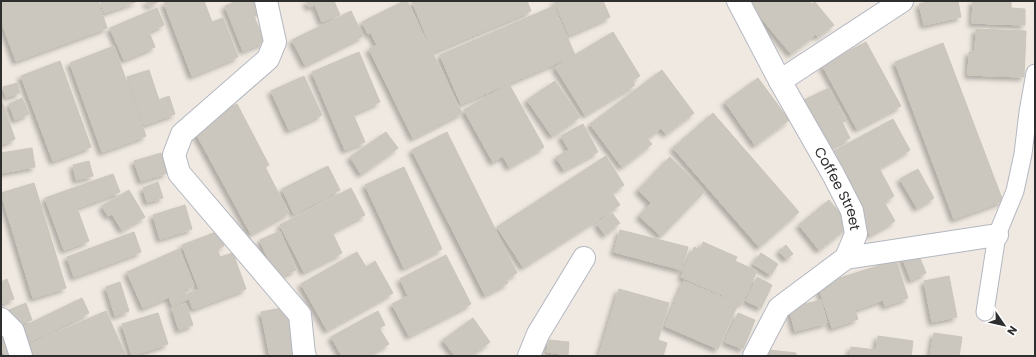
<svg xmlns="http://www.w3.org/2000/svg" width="1036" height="357" font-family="Poppins,sans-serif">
  <defs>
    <filter id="shadow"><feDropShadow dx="-3.5" dy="3.5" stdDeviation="2" flood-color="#0004"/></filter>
  </defs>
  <rect width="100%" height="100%" fill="#efe9e1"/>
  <!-- building -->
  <g fill="#cbc7bf" stroke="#cbc5ba" filter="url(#shadow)">
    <polygon points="1,1 98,1 107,28 16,61 1,21"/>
    <polygon points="100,1 138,1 104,13"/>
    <polygon points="146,1 160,1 149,6"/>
    <polygon points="170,1 204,1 212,22 223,18 238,57 192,76 164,3"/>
    <polygon points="237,1 260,1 264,10 253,14 265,42 243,51 225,6"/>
    <polygon points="306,1 334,1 340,15 322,22 315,5 309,7"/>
    <polygon points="404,1 407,1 462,113 413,138 369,49 377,45 371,33 368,34 362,22"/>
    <polygon points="412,1 527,1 531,11 433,52"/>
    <polygon points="554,1 603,1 610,17 569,35"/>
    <polygon points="747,1 809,1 812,4 815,2 834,25 818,37 816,34 791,54"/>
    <polygon points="931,1 958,1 961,17 924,25 919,4"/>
    <polygon points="973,1 1011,1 1011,8 1025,9 1025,25 972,23"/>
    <polygon points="554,6 575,55 461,104 440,55"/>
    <polygon points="157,8 164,25 149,32 155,47 124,60 110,28"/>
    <polygon points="351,11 363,36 305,65 292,40"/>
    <polygon points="976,29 1026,31 1024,77 968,75 969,52 975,52"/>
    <polygon points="613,32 640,76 632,81 635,85 585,115 555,67"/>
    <polygon points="866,42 901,106 857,129 822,65"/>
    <polygon points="943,43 1003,201 954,219 895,62"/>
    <polygon points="114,46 146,136 102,152 70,63"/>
    <polygon points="359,52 380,102 353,114 365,142 345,150 312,72"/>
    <polygon points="60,61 91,147 53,161 21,76"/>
    <polygon points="149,70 159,100 169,96 175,114 144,125 127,77"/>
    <polygon points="662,70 694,113 666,134 661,128 647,139 652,144 622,167 590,124"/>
    <polygon points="304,76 322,115 289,130 271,91"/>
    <polygon points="758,78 789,120 755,145 725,102"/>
    <polygon points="555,81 580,117 552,136 527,100"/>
    <polygon points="17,83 20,93 6,97 3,87"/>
    <polygon points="509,84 544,147 509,167 503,156 493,162 464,110"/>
    <polygon points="829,88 846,121 842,122 850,138 826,150 802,101"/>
    <polygon points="22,98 29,114 15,120 9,104"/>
    <polygon points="1,99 15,139 1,145"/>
    <polygon points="237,104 269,165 265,167 289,213 251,234 193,128"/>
    <polygon points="713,113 799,212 759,247 673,148"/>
    <polygon points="893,119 910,150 879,168 894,196 884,202 895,221 870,235 827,155"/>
    <polygon points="583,124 598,152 564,170 556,157 569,150 561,136"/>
    <polygon points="386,132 398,148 361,174 350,157"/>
    <polygon points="447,132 517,273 506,279 508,283 485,295 412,150"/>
    <polygon points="32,148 35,167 1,173 1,153"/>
    <polygon points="161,153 167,173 141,181 134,161"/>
    <polygon points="606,156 624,185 612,193 620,205 523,267 497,227"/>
    <polygon points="670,157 705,191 661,236 639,216 651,203 638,190"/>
    <polygon points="89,161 93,176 76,180 73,165"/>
    <polygon points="328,166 340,190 294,214 282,189"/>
    <polygon points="404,167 442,249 404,268 365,185"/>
    <polygon points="918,169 934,198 917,208 900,179"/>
    <polygon points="113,174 120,192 77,208 89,241 64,250 45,198"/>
    <polygon points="158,182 163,198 147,202 143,188"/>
    <polygon points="34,183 66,288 33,298 1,193"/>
    <polygon points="351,188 365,215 332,232 342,253 304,272 280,225"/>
    <polygon points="129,190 145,217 122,230 112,214 108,216 102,206"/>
    <polygon points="829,200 850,225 819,250 799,225"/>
    <polygon points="185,205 192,229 160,239 153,215"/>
    <polygon points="612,213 620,223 605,235 597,224"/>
    <polygon points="620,230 688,247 682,270 614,252"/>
    <polygon points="219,231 224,246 217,249 220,257 233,253 246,289 193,309 187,294 199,289 182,245"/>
    <polygon points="280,231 296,270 276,278 260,240"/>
    <polygon points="134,232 141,252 74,277 67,257"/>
    <polygon points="703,242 737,257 735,261 757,271 742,304 681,277 694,247 700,250"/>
    <polygon points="786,245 793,254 786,259 779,251"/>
    <polygon points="179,249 194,286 184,290 188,299 172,306 169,297 143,308 127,272"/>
    <polygon points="917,251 926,273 911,280 902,257"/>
    <polygon points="357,252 366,267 375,261 393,293 327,330 301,284"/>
    <polygon points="761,253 778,264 771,275 753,264"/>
    <polygon points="446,255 471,304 409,336 392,304 408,296 400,279"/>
    <polygon points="896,260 908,298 885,306 883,300 855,310 858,319 832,328 818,285"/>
    <polygon points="949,276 957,317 932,322 924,281"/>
    <polygon points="757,277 772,285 761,308 746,301"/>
    <polygon points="7,279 14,299 1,304 1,282"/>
    <polygon points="684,281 738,304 718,349 665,326"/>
    <polygon points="120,282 129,311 115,316 106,287"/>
    <polygon points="619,289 669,303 658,340 667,343 663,356 599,356"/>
    <polygon points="82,298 89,313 23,345 16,330"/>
    <polygon points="821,300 827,323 795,331 789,308"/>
    <polygon points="26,303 32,320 15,326 9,310"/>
    <polygon points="186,304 193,325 179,330 172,308"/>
    <polygon points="287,307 296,356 270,356 261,312"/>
    <polygon points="106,311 126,356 25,356 21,348"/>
    <polygon points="378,311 385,325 379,328 389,344 367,356 342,356 331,337"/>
    <polygon points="158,313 168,344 132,356 122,324"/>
    <polygon points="738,313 755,320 743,349 725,342"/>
    <polygon points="473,318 490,342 471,356 455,356 443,340"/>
    <polygon points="1,330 15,356 7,356 1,351"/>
    <polygon points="934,333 962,337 959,356 930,356"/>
    <polygon points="878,336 913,341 911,356 850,356 851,347 876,350"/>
    <polygon points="549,340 569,342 568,355 547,352"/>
    <polygon points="769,350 796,353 796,356 768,356"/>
  </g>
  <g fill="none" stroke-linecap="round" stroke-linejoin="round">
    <!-- service casing -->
    <g stroke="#b4b7c1" stroke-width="19">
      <polyline id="service" points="985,312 997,235 1015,191 1023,154 1028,112 1035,73"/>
    </g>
    <!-- minor casing -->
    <g stroke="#b4b7c1" stroke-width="24">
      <g id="minor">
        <polyline points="266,1 275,42 268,59 182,134 174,155 179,173 300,315 304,354 305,356"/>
        <path id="s1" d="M738,1L780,81L833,174L852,211L856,234L846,258L779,308L754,356"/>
        <polyline points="780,81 902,1"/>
        <polyline points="846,258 997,235"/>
        <polyline points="1,319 13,331 21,356"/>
        <polyline points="529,356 538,334 584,258"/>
      </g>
    </g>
    <!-- service -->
    <use href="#service" stroke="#fff" stroke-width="17"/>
    <!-- minor -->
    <use href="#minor" stroke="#fff" stroke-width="22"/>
  </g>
  <g text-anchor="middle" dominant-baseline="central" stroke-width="3" stroke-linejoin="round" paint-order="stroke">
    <!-- street labels -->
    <g font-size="14" fill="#2e2e2e" stroke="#fff">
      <text stroke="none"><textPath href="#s1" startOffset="213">Coffee Street</textPath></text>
    </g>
  </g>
  <!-- border -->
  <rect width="1036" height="357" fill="none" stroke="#2e2e2e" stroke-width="4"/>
  <!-- north arrow -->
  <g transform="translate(1004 325) rotate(124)" stroke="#ffffff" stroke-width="3" paint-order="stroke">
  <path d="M0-3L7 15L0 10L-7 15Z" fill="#2e2e2e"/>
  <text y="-6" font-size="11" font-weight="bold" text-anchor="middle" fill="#2e2e2e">N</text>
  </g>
</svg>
